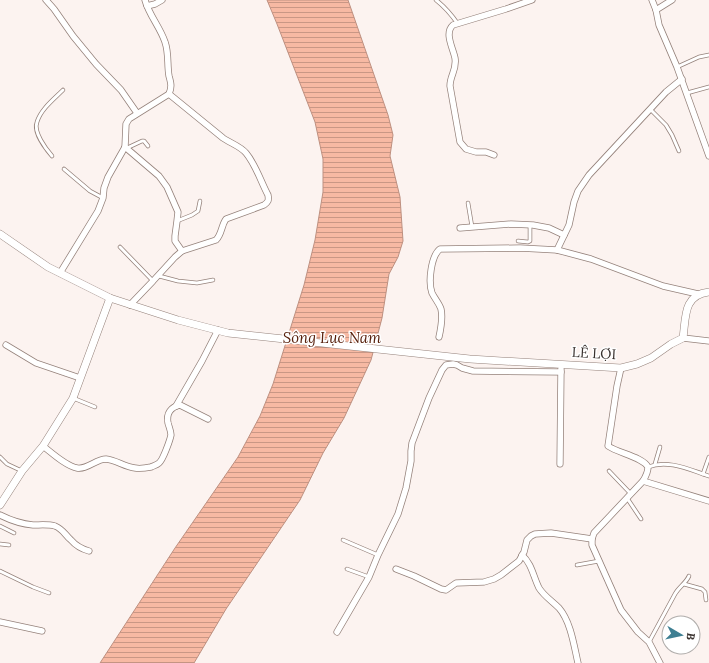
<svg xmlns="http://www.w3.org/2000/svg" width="709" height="663" font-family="Lora,serif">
  <defs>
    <pattern id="water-rules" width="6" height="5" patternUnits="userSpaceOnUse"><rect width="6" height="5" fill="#f7b9a3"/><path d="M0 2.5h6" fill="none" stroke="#c99785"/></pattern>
  </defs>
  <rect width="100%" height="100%" fill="#fcf3f0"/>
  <!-- water -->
  <polygon fill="url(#water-rules)" stroke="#be9080" points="267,0 348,0 388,115 393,135 390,156 400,197 403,241 398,257 389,274 382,318 371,360 344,418 323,453 300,500 226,609 194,663 100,663 175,548 238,457 260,416 273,384 304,285 315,240 323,192 323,159 315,122 277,24"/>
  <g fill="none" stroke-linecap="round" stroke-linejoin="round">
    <!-- service casing -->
    <g stroke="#95827b" stroke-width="4.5">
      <g id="service">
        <path d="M436,0C445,7 451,14 458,24"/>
        <polyline points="677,67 699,57 709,55"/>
        <polyline points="687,93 709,87"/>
        <polyline points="650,109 666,125 672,135 679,151"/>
        <polyline points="127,148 142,141 144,141 148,146"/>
        <path d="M52,156C46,149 33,132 37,122C41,109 54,99 63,90"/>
        <polyline points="64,169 90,191 103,198"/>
        <polyline points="468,203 472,227"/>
        <polyline points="177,221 192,215 198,211 200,201"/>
        <polyline points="518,241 528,242 530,241 530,225"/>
        <polyline points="120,247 153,281"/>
        <polyline points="159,276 178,281 197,283 213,280"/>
        <polyline points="73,398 95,407"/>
        <polyline points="0,457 7,464 22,471"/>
        <polyline points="655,464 660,447"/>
        <path d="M648,467C668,459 690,470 709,476"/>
        <polyline points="609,471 631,494"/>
        <polyline points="703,474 709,457"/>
        <polyline points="627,498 641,519"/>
        <polyline points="0,526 14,533"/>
        <polyline points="343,540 378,555"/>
        <polyline points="0,544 9,545"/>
        <polyline points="577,565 599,561"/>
        <polyline points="347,569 369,577"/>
        <polyline points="0,571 33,587 49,593"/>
        <polyline points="684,584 702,589 705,592 706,600"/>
        <path d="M649,642L675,594C679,587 686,583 689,576"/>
      </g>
    </g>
    <!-- minor casing -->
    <g stroke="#95827b" stroke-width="7">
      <g id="minor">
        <polyline points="46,0 54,9 73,36 96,64 121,90 137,113"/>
        <polyline points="652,0 656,10 659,25 677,67 709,156"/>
        <polyline points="147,6 155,4 162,0"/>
        <polyline points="656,10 672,0"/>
        <polyline points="125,147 159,176 167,187 178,212 177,221 175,236 175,241 182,251"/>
        <path d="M494,155L486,152H476L466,149L460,142L450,86C450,75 457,70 455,58C453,48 444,33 453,25L506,9L532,0"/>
        <polyline points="460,228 511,224 533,225 549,228 564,235"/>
        <polyline points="557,250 569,225 574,202 578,191 589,175 666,92 682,79"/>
        <path d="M60,273L98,211L103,198L104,188L108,177L125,147L126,124L129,119L169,94C172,87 171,83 169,76C167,65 169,53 165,42C160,27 149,15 145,0"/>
        <path d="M130,305L153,281L175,257L182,251L216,240C222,234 221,226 226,219L264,205C268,202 269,201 268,195C261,182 256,165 246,153C240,146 230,143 223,138L169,94"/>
        <path d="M439,337C441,328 443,318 441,309C439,303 435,299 432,293C428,282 431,256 440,249L520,248L557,250L591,259L663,286L698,294"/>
        <polyline points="683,338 709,341"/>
        <polyline points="6,345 36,363 80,378"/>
        <path d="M621,368L617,386L608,446C618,453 643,457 648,467C648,472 646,476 643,481L594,533L592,539V545L621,610L638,632L649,642L660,663"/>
        <polyline points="176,406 202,361 218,330"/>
        <path d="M43,446C52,453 66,466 77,468C87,470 96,459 106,459C116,460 125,467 135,468C140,469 146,468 151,467C153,466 157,465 159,463C163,460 170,440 171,435C171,431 169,427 168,423C166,413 171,407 180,405L208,419"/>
        <polyline points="560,464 561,369"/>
        <polyline points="643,481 709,501"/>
        <path d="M0,515C10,520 21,524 33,525C40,525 48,524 55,526C63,529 65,535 71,540C76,546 82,549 89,551"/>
        <path d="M522,555C532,564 533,576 539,588C544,596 552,601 559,608C571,622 574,646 578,663"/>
        <polyline points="396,569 414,576 441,589 446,590 456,583 484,582 494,579 501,575 519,561 524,552 527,540 531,536 535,534 551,533 592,539"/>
        <polyline points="0,622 42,631"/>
        <polyline points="337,632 369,577 378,555 398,514 406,488 411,461 411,451 412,443 429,398 442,370 446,365 453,364 457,365 462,368 473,371 561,372"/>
      </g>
    </g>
    <!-- tertiary casing -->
    <g stroke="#95827b" stroke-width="8">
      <g id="tertiary">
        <path d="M0,234L48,267L110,298L178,320L228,333L470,359L621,368L637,364L651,358L671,344L683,338C686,317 683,295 709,292"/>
        <polyline points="0,505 22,471 43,446 73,398 110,298"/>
      </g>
    </g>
    <!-- service -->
    <use href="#service" stroke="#fff" stroke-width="3"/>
    <!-- minor -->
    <use href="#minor" stroke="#fff" stroke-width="5.5"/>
    <!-- tertiary -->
    <use href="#tertiary" stroke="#fff" stroke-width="7"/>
  </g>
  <g text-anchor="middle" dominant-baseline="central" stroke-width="3" stroke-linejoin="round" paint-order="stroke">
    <!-- street labels -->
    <g font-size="14" fill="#39312e" stroke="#fff">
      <text transform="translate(594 353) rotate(3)">LÊ LỢI</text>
    </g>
    <!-- water labels -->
    <g font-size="15" font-style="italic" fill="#59220e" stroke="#fff">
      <text x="332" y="337">Sông Lục Nam</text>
    </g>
  </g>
  <!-- north arrow -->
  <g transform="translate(681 635) rotate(99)"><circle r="19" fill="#ffffff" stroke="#b0adab"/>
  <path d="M0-3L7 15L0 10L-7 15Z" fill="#3e7f92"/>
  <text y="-6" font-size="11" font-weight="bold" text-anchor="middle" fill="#39312e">B</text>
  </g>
</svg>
